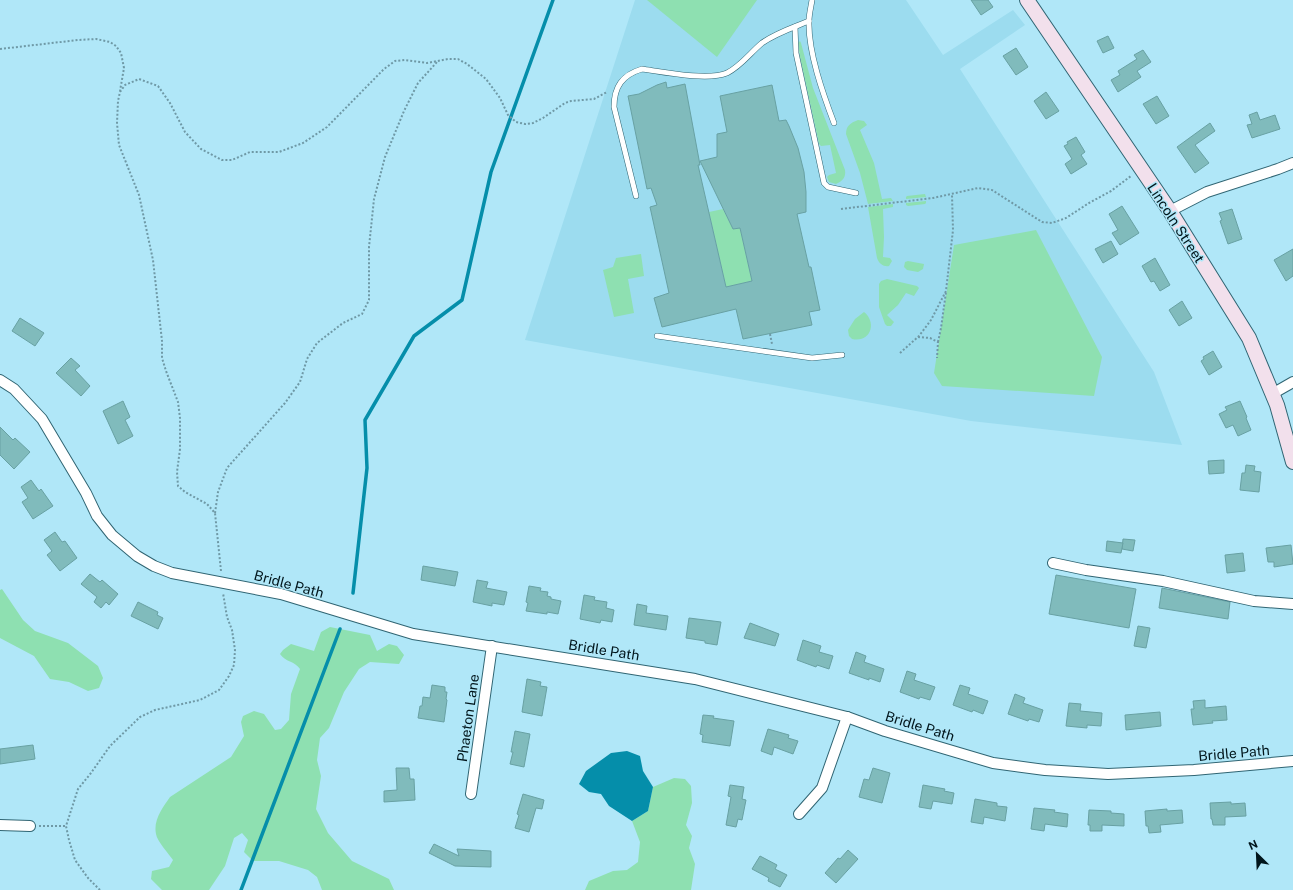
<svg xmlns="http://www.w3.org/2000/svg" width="1293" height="890" font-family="'Public Sans',sans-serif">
  <rect width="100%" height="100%" fill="#b0e7f8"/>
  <!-- built -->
  <polygon fill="#9cdcef" points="635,0 906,0 943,55 1013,10 1025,25 960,69 1154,372 1182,445 971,421 525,340"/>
  <!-- green -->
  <g fill="#8ee0b1">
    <polygon points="647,0 757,0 717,57"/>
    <path d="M800,41L801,43L813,88L845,170C846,177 843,181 836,184L829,182L827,177L829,175L836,173L830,145L821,146L819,144L800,57L798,43Z"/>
    <path d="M858,120L864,121L867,125L860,130L874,163L882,199L891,198L893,201L868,204L860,173L846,134C846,126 850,123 858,120Z"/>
    <polygon points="925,194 926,197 906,199 906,197 907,196"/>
    <polygon points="926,201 926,203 925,204 908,206 906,205 906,203"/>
    <path d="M893,204V207L883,209L884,237L883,257L890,258L892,261L889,266C884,267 879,264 877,258L868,207Z"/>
    <polygon points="723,209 733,229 740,228 752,281 726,287 709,212"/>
    <polygon points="1036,230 1102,357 1094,396 942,386 934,373 954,245"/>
    <polygon points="641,254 644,276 628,279 634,313 614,317 603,270 613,267 616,258"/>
    <polygon points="908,261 924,264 923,269 918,272 907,270 904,267 905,262"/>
    <polygon points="887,279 917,286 919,288 914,296 906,293 898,305 887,315 894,322 891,326 887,326 885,324 879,307 879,284 881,281"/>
    <path d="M864,312C877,322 871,343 852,339L849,336L848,330L855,319Z"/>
    <polygon points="2,589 23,620 35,631 68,643 98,666 103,678 99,688 88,691 69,682 50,679 34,656 0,638 0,590"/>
    <path d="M330,627L370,635L377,651L389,644L397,646L404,655L399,664L370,662L359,669L344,692L329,728L320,738L317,760L321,776L316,809L328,833L352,861L389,879L394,890H322L317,877L308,870L279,861H253L244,852L248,840L242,833L234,838L225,866L209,890H162L151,879L152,871L169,867L173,860C169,854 157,841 156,834C153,820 163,807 170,797L231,757L244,736L241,722L243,716L254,711L264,714L275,730L281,729L289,720L291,694L300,669C295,661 285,662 280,654L283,650L291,644L314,651L321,632Z"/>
    <polygon points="674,778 685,779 691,786 692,803 686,825 692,836 689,848 695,864 691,890 585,890 589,881 613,871 627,870 638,862 640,842 632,821 648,811 653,787"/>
  </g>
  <!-- water -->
  <polygon fill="#058eaa" points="627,751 640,756 643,771 653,787 648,811 632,821 609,806 601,794 589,792 579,784 586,771 611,753"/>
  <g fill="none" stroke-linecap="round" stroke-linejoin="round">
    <!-- stream -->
    <g stroke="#058eaa" stroke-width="3.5">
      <polyline points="353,593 367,468 365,420 414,336 462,300 491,172 553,0"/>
      <polyline points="241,890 340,629"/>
    </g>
  </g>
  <!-- building -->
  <g fill="#80bbbc" stroke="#68a1a3">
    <polygon points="971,0 988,0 993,7 981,15"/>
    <polygon points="1108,36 1114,48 1103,53 1097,41"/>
    <polygon points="1016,48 1028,67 1016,75 1003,56"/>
    <polygon points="1143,50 1151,62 1137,71 1141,77 1118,92 1111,80 1120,75 1118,71 1137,59 1134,55"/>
    <polygon points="666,82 667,88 685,84 700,165 698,165 726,287 752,281 740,228 733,229 700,161 717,157 717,134 727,132 720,96 772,85 779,121 786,120 789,126 798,148 804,172 806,192 806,212 797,214 809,267 811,267 820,310 809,312 812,325 743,339 736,309 662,327 654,298 669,293 650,207 657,205 651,188 647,189 628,96 639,94 657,85"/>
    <polygon points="1046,92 1059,111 1046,119 1034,101"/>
    <polygon points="1157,96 1169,116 1156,124 1143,104"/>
    <polygon points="1257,112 1260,120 1275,115 1280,129 1252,138 1247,125 1252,124 1249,115"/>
    <polygon points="1210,123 1215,131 1195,145 1209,163 1195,173 1177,147"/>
    <polygon points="1076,137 1085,152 1081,155 1087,164 1071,174 1065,164 1072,159 1064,146 1068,144 1067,142"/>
    <polygon points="1122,206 1139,233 1120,245 1112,233 1118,230 1109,214"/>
    <polygon points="1232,209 1242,239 1228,244 1220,221 1222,220 1219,213"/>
    <polygon points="1111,241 1118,254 1103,263 1095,249"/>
    <polygon points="1293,249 1293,276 1286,281 1274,260"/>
    <polygon points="1155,258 1170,285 1160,291 1154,281 1151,282 1142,266"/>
    <polygon points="1182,301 1192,318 1179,326 1169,310"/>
    <polygon points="20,318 44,333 35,346 12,331"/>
    <polygon points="1213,351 1222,367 1209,375 1201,361 1204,359 1203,357"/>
    <polygon points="71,358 80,366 75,370 90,386 81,396 56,373"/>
    <polygon points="123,401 130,417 125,420 133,436 118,444 103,411"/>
    <polygon points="1240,401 1247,417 1246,418 1251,430 1238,436 1233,425 1226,428 1219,414 1227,410 1225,407"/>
    <polygon points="0,427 13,440 15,438 30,452 14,469 0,455"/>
    <polygon points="1224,460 1224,473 1209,474 1208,461"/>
    <polygon points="1246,465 1255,466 1254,471 1261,472 1259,492 1240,490 1242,473 1245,473"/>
    <polygon points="31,480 39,491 41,489 53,506 33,519 22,502 28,498 21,487"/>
    <polygon points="55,532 62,542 65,541 77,558 60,571 47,555 52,551 44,540"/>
    <polygon points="1123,539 1135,540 1133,551 1122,549"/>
    <polygon points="1107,541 1123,543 1121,553 1106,551"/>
    <polygon points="1291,545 1293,564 1274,567 1274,562 1268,562 1266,548"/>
    <polygon points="1243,553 1245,571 1227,573 1225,555"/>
    <polygon points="423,566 458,572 455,586 421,580"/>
    <polygon points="90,574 100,582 102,580 118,594 109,605 106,602 101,608 94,602 97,597 81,584"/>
    <polygon points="1056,575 1136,589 1129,628 1049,614"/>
    <polygon points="477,580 488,582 486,588 507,592 504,605 492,603 492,606 473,602"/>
    <polygon points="529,586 541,588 540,591 548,592 547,596 551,597 551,599 561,601 558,614 547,612 547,614 526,611 528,603 526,602"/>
    <polygon points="1162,588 1230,602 1228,619 1159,608"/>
    <polygon points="584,595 595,597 594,600 607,602 606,608 614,610 612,622 601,620 600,623 580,619"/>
    <polygon points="138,602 158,612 157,615 163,618 158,629 131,616"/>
    <polygon points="637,604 647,606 646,613 668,616 666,630 634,625"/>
    <polygon points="689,618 721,622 717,645 705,643 705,641 686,638"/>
    <polygon points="750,623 779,634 775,646 744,638"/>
    <polygon points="1138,626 1150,628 1146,648 1134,646"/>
    <polygon points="803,640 821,646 819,652 833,656 829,669 817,665 816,667 797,660"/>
    <polygon points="856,652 866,656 864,662 884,669 880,682 869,678 869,680 849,673"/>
    <polygon points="907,671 916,674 914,680 935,687 930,700 920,697 919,699 900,692"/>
    <polygon points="527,679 541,682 540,686 547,687 542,716 522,712"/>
    <polygon points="432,685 445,687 445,692 447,692 446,699 447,700 444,722 418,718 420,706 422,706 423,697 430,698"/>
    <polygon points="960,685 970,688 968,694 988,701 983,714 973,710 972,712 953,705"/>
    <polygon points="1015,694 1025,698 1023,703 1043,710 1039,722 1029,719 1028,721 1008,714"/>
    <polygon points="1205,700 1205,708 1226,706 1227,720 1212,721 1213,723 1193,725 1191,709 1194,709 1193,701"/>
    <polygon points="1069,703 1081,704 1080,711 1102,713 1101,726 1087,725 1087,728 1066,726"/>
    <polygon points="1160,712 1161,726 1126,730 1125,715"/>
    <polygon points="703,715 714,716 713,718 734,721 730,746 702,742 703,735 700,734"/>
    <polygon points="768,729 789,735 788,738 798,741 793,754 774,747 772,755 761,751"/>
    <polygon points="515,731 530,734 524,767 510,764 513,752 511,752"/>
    <polygon points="33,745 35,759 0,764 0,749"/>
    <polygon points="396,768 409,768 410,779 414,779 415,800 384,802 384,791 397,790"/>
    <polygon points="873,768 890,773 882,803 859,797 864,779 869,780"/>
    <polygon points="730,785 744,787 742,799 746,800 742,820 738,819 736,827 726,825 731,797 728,796"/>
    <polygon points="923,785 945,789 944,791 954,793 952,804 933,801 931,809 919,807"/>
    <polygon points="523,794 544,800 542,809 536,808 529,832 515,828 519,815 517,814"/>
    <polygon points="975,799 997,803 997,806 1007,807 1005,821 984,817 983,824 971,822"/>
    <polygon points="1231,802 1231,804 1245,803 1246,816 1225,817 1225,825 1213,825 1212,819 1211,819 1210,803"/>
    <polygon points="1034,808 1055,810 1054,812 1068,814 1067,827 1045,824 1044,831 1031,829"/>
    <polygon points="1167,809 1167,811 1182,810 1183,823 1160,825 1161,832 1149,833 1148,826 1146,826 1145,811"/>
    <polygon points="1089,810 1111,811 1111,813 1124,814 1124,826 1102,825 1102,831 1090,831 1090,825 1088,825"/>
    <polygon points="434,844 459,856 457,849 491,851 491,867 455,866 429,853"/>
    <polygon points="848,850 858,859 836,883 825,873 838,858 840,859"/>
    <polygon points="760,856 777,865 775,869 787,875 780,887 768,881 769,878 752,869"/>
  </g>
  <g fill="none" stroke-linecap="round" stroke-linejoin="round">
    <!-- lane casing -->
    <g stroke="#306573" stroke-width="6">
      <g id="lane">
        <path d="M812,0C811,7 809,14 809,21C808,52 823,94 834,123"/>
        <polyline points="795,27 796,53 824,183 828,187 856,193"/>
        <path d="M636,196L614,107C614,87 622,75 642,69C663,72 708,81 727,73C741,66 750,53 762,43C776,33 792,28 809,21"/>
        <polyline points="657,336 812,358 842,355"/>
      </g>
    </g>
    <!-- street casing -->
    <g stroke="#306573" stroke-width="12">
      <g id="street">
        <polyline points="1170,211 1207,192 1278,169 1293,163"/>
        <polyline points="0,380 14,389 42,419 86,493 97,516 112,535 137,556 154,566 172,573 281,594 413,634 695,679 847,717 885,731 993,763 1045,770 1108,774 1194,770 1293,761"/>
        <polyline points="1272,394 1293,382"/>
        <polyline points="1053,563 1086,570 1163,581 1254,601 1293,604"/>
        <polyline points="471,794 492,646"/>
        <polyline points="799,814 822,788 847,717"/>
        <polyline points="0,825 30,826"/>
      </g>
    </g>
    <!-- secondary casing -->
    <g stroke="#306573" stroke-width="16">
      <polyline id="secondary" points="1027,0 1170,211 1249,338 1277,405 1293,462"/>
    </g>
    <!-- path -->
    <g stroke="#6f99a6" stroke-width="2" stroke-dasharray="2 2" stroke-linecap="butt">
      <polyline points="0,49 78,40 96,39 110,42 116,46 121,53 124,68 120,91"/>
      <polyline points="841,209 933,198 978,188 992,190 1042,222 1052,223 1066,218 1089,203 1111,191 1131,176"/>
      <polyline points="770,334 772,344"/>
      <polyline points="918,337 930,338 938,342 937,358"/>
      <polyline points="938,342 941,328 946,292"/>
      <polyline points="900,353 919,336 931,320 946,291 953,230 952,195"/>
      <polyline points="215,513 218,492 227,468 285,403 300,382 307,359 317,343 343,323 362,314 369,300 369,247 374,199 385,157 404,111 418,83 437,62"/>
      <polyline points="221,571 215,513 207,504 185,492 178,486 177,472 180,449 180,418 178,402 166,371 162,358 162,341 153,260 139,195 119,145 117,123 118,101 120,92 125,85 139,79 158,86 170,103 185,132 201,149 222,160 232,160 250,152 279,152 303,143 327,127 384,69 395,61 405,60 427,63 448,59 458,59 467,64 486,79 500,98 508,115 516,122 525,124 533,123 543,118 565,103 571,101 594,99 607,92"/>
      <polyline points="39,826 66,826"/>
      <polyline points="100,890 88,878 75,860 69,840 66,826 78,789 91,773 110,746 140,717 155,710 200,700 219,690 229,676 234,665 235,650 232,630 227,617 223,593"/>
    </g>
    <!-- lane -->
    <use href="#lane" stroke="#fff" stroke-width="5"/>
    <!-- street -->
    <use href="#street" stroke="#fff" stroke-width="10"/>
    <!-- secondary -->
    <use href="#secondary" stroke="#f2e0ec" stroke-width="14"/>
  </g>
  <g text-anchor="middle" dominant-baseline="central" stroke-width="3" stroke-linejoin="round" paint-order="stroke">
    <!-- street labels -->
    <g font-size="14" fill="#01151b" stroke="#b0e7f8">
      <text transform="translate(1176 223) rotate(57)">Lincoln Street</text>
      <text transform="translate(289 584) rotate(15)">Bridle Path</text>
      <text transform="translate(604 650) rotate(9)">Bridle Path</text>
      <text transform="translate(468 718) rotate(-82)">Phaeton Lane</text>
      <text transform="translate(920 726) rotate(17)">Bridle Path</text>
      <text transform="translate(1234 753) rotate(-5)">Bridle Path</text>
    </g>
  </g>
  <!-- north arrow -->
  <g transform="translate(1257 854) rotate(336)" stroke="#b0e7f8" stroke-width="3" paint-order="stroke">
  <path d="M0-3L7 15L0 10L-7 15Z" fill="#01151b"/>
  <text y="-6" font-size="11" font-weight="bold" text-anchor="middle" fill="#01151b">N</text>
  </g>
</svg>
